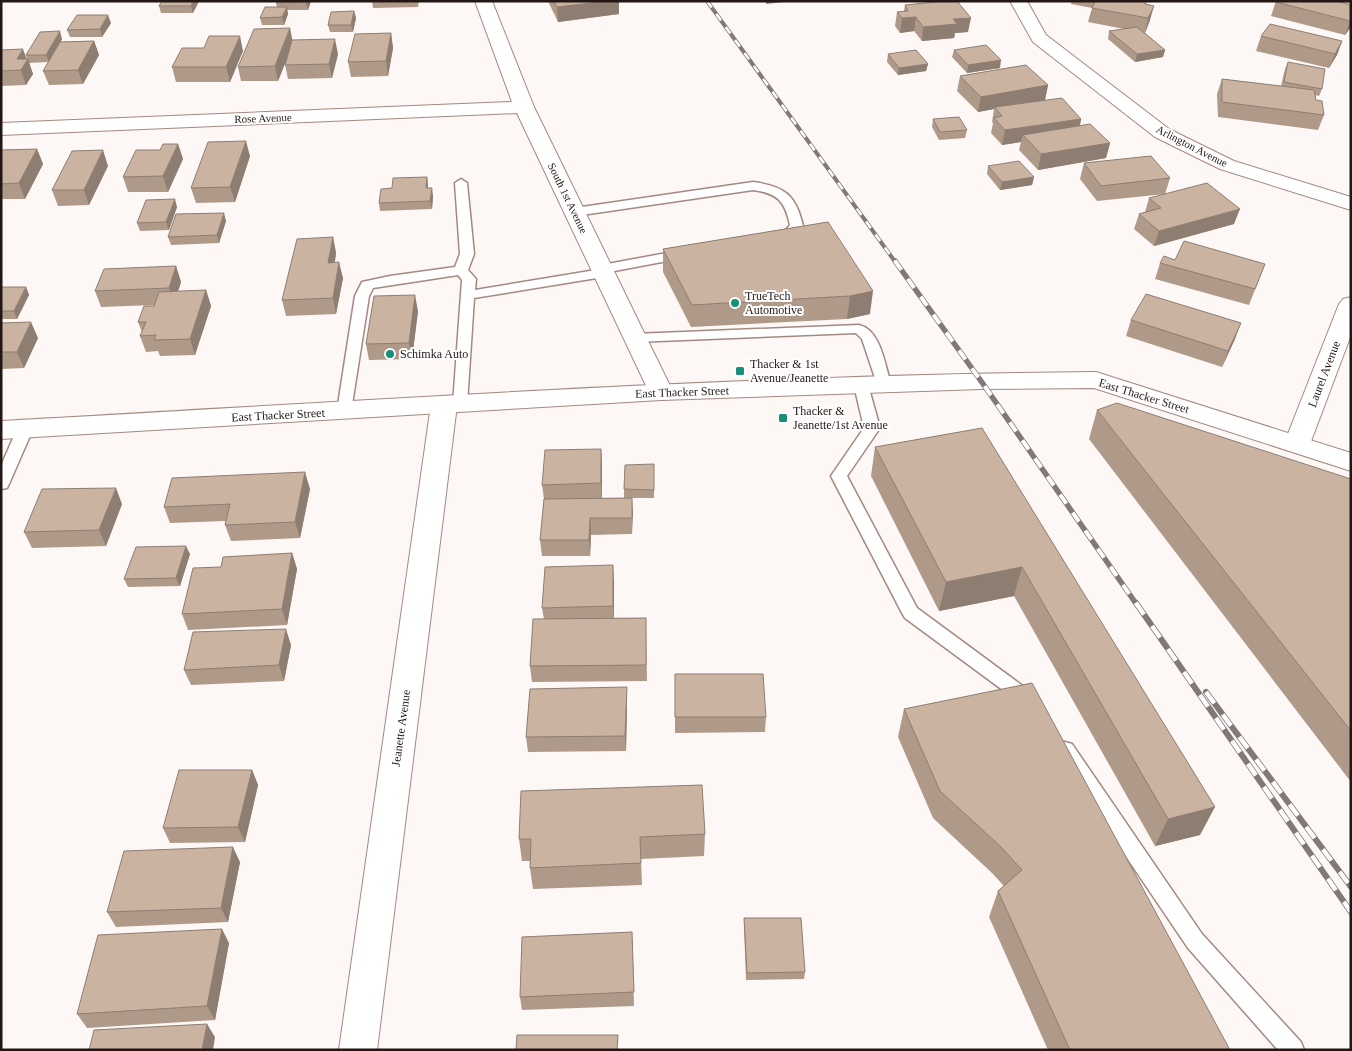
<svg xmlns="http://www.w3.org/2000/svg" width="1352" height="1051" font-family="Georgia,serif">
  <rect width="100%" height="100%" fill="#fdf7f5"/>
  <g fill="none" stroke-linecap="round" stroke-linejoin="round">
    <!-- service casing -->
    <g stroke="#a58881" stroke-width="3">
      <g id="service">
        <polygon points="461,179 467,183 474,254 468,270 476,279 475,290 596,270 597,266 602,265 683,250 690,254 683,258 609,272 608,276 603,277 474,298 467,404 465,407 455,407 453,404 462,280 458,275 373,288 369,296 351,411 349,414 339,414 337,411 355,296 362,282 390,276 455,267 460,254 455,183"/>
        <path d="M753,182C783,186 796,194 803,226C796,236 784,242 771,239L770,236L771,233L786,230L790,225C785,201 777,193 753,190L575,216L569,212L575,208Z"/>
        <path d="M859,325C881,330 885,366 891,384L889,387H879L877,384L862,339L856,333L634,342L629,341L627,338L629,335L634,334Z"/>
        <polygon points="861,380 866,382 868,385 880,428 847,476 917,608 1035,695 1038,700 1035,705 1029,707 1023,705 905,618 902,613 831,476 864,428 854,385 856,382"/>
        <polygon points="25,424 30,425 33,429 9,484 7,488 1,489 1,466 17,429 20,425"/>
        <polygon points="1065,742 1072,744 1202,934 1301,1042 1304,1050 1278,1050 1188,948 1058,756 1056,750 1058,744"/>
      </g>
    </g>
    <!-- minor casing -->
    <g stroke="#a58881" stroke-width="2">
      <g id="minor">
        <polygon points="475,1 492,1 534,107 673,392 670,398 661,400 652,398 649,392 517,113 1,135 1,123 512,102"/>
        <polygon points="1010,1 1027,1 1046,35 1169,129 1234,161 1351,197 1351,210 1220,169 1155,137 1033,42"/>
        <polygon points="1351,297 1351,335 1310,444 1306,450 1297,453 1288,450 1284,444 1339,304 1343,299"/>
        <polygon points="444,397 453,399 457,405 377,1050 339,1050 431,405 435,399"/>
      </g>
    </g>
    <!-- tertiary casing -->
    <g stroke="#a58881" stroke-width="2">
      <path id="tertiary" d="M1096,372L1351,453V471L1094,388L981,389L661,400L1,439V421C366,401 731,375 1096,372Z"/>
    </g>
    <!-- service -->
    <use href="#service" fill="#fff" fill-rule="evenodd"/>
    <!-- minor -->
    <use href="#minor" fill="#fff" fill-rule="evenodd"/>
    <!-- tertiary -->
    <use href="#tertiary" fill="#fff" fill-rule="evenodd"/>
    <!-- rail-far2 casing -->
    <g stroke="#827876" stroke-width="4">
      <polyline id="rail-far2" points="707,1 896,263"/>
    </g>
    <!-- rail-far1 casing -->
    <g stroke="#827876" stroke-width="5.5">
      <polyline id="rail-far1" points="895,261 981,381 1137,605"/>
    </g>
    <!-- rail casing -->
    <g stroke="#827876" stroke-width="6">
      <g id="rail">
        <polyline points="1136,603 1351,912"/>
        <polyline points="1206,692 1351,887"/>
      </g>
    </g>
    <!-- rail-far2 -->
    <use href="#rail-far2" stroke="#fff" stroke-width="2.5" stroke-dasharray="8" stroke-linecap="butt"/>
    <!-- rail-far1 -->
    <use href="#rail-far1" stroke="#fff" stroke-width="4" stroke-dasharray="11" stroke-linecap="butt"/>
    <!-- rail -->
    <use href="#rail" stroke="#fff" stroke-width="4.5" stroke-dasharray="14" stroke-linecap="butt"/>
  </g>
  <!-- wall -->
  <g fill="#af9a8a">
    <polygon points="54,1 84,1 54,2"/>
    <polygon points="162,1 199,1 193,13 161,13 159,6"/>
    <polygon points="311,1 308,10 287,10 288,14 284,25 262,25 260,18 277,7 276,3"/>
    <polygon points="372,1 419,1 418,7 373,8"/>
    <polygon points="548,1 619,1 619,14 558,22"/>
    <polygon points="1072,1 1147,1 1146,4 1150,20 1145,33 1144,32 1165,50 1163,57 1135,62 1108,39 1109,31 1124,29 1088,22 1092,8 1071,4"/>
    <polygon points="1276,1 1351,1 1351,3 1341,2 1351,5 1351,27 1345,35 1271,16"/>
    <polygon points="905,5 968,32 955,33 954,38 922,41 914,31 900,33 895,26 897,12 904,11"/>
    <polygon points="354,11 356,18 353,32 330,32 328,25"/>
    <polygon points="111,23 102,37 70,37 67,30"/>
    <polygon points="391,33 393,48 388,76 351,77 348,62"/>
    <polygon points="1261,36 1342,41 1337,55 1329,68 1256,51"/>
    <polygon points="62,39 61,42 94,41 99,55 83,84 49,85 43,71 48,62 29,63 33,74 26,85 1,86 1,50 27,59 26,55"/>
    <polygon points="292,40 338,54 332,78 288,79 285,64 278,81 241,81 238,67"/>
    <polygon points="204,48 243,51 230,82 176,82 172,67"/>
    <polygon points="954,50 1000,68 967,73 952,57"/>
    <polygon points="888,54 928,64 926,71 898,75 887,62"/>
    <polygon points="1288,62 1322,89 1319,96 1315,95 1316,100 1324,115 1318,130 1218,117 1217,94 1222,79 1281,86 1285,69"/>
    <polygon points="960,76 1048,85 1045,100 1081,119 1080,126 1110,143 1106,158 1038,170 1019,150 1021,142 1002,145 991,133 993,123 992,122 994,109 978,112 957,91"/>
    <polygon points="933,119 967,130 965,138 939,140 932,127"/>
    <polygon points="178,144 183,159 168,192 128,192 123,177 160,150"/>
    <polygon points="37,149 43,164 25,199 1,199 1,150"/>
    <polygon points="250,156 235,202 196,203 191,188"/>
    <polygon points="1084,163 1170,178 1165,194 1097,201 1080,179"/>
    <polygon points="108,166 89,205 58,206 52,190"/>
    <polygon points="988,166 1034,177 1032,185 1000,190 987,174"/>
    <polygon points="427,177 428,188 433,196 432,209 380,211 379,203 392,188"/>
    <polygon points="1149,198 1234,224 1154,246 1134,229 1139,214 1145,212"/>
    <polygon points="177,207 169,230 140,231 137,223"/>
    <polygon points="226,221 219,243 171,245 168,237"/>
    <polygon points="828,222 870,314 847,319 691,327 663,272 663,249"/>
    <polygon points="333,237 336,253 335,262 343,278 336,314 286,316 282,300"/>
    <polygon points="1175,260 1265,264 1249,305 1155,279 1160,263"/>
    <polygon points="176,266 181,282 178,291 206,290 211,306 195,355 160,356 158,351 146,352 140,336 142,332 138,322 154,305 101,307 95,291"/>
    <polygon points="1,287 26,287 29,295 17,319 1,319"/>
    <polygon points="418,311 412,359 369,360 366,344"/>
    <polygon points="1131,320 1235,339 1222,367 1126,336"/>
    <polygon points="1,323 38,338 24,368 1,369"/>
    <polygon points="1097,410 1351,479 1351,782 1089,439"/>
    <polygon points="982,428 1200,835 1155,846 1014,596 939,611 871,476 875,447"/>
    <polygon points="601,449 602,465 602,498 632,498 632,534 591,535 590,556 542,556 540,540 544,499 542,485"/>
    <polygon points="654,473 654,498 624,498 624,489"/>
    <polygon points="310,489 300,538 231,541 225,525 226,521 170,523 164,507"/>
    <polygon points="122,504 106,546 32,548 24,532"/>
    <polygon points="292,553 297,569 287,625 188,630 182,614 221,567"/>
    <polygon points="190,554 180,586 128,587 124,579"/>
    <polygon points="614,582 614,618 646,618 647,681 532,682 530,666 544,619 542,608"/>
    <polygon points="291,645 284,681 191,685 184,670"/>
    <polygon points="675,674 766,717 765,732 675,733"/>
    <polygon points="627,703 626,751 528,752 526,737"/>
    <polygon points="904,709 1230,1050 1048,1050 989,917 998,891 1004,886 992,873 933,818 898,737"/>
    <polygon points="252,770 258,785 245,842 170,843 163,828"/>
    <polygon points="705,834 704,856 641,859 642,885 533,889 530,868 530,861 522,861 519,839"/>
    <polygon points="240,862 228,922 116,927 107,912"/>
    <polygon points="744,918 805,972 804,979 746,980 744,926"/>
    <polygon points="632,932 634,1006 522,1010 520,997"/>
    <polygon points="229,943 215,1020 87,1028 77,1014"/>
  </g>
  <!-- shaded-wall -->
  <g fill="#8e7d71">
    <polygon points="193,1 199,1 193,13 191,6"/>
    <polygon points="307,1 311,1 308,10 306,2"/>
    <polygon points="608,1 619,1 619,14 558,22 557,7"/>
    <polygon points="766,1 792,1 766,4"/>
    <polygon points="1154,6 1150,20 1145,33 1148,18"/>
    <polygon points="287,7 288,14 284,25 282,17"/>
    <polygon points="354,11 356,18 353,32 351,25"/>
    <polygon points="108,15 111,23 102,37 100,29"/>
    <polygon points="916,17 914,31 900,33 902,18"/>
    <polygon points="971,18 968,32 955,33 954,38 922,41 923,27 953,19"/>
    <polygon points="1351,20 1351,27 1345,35 1350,21"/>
    <polygon points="290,28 293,43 278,81 275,66"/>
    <polygon points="60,31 62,39 49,62 46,55"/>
    <polygon points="391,33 393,48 388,76 386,61"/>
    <polygon points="240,36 243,51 230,82 226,67"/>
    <polygon points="335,39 338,54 332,78 329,64"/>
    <polygon points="94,41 99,55 83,84 78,70"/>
    <polygon points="1342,41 1337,55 1329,68 1335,54"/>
    <polygon points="23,49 27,60 28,59 33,74 26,85 17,59"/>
    <polygon points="1165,50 1163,57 1135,62 1137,54"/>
    <polygon points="1001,60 1000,68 967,73 968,65"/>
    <polygon points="928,64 926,71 898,75 899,68"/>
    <polygon points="1048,85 1045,100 995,107 994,109 978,112 981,97"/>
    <polygon points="1081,119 1078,134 1023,135 1021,142 1002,145 1005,130"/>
    <polygon points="246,141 250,156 235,202 230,187"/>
    <polygon points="1110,143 1106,158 1038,170 1041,154"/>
    <polygon points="178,144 183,159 168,192 163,176"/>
    <polygon points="37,149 43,164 25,199 19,183"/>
    <polygon points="103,150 108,166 89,205 84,190"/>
    <polygon points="427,177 428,185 427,196 426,188"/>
    <polygon points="1034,177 1032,185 1000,190 1002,182"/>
    <polygon points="432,188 433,196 432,209 430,201"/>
    <polygon points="175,199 177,207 169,230 166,222"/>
    <polygon points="1240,209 1234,224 1154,246 1159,231"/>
    <polygon points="224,213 226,221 219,243 217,235"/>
    <polygon points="333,237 336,253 332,278 328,263"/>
    <polygon points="339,262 343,278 336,314 333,298"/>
    <polygon points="176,266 181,282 174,304 169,288"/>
    <polygon points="26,287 29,295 17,319 14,311"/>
    <polygon points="206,290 211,306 195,355 190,339"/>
    <polygon points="873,291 870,314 847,319 850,296"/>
    <polygon points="415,295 418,311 412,359 409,343"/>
    <polygon points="31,322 38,338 24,368 17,352"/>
    <polygon points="1241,323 1235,339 1222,367 1228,351"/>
    <polygon points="601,449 602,465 602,500 601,483"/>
    <polygon points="305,472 310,489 300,538 295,522"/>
    <polygon points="116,488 122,504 106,546 99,530"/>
    <polygon points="632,498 633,514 632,534"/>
    <polygon points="590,518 591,535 590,556 589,540"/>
    <polygon points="186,546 190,554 180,586 176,578"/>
    <polygon points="292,553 297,569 287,625 282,609"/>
    <polygon points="613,565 614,582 614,622 613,606"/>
    <polygon points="1022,567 1014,596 939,611 946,582"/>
    <polygon points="286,629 291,645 284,681 279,665"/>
    <polygon points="627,687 627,703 626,751 625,736"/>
    <polygon points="252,770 258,785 245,842 238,827"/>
    <polygon points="1215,807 1200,835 1155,846 1168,819"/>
    <polygon points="233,847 240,862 228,922 221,908"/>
    <polygon points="222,929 229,943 215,1020 207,1006"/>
    <polygon points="207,1024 215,1037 213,1050 202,1050"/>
  </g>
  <!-- building -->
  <g fill="#cbb3a1" stroke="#8e7d71">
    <polygon points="162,1 193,1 191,6 159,6"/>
    <polygon points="277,1 307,1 306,2 276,3"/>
    <polygon points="554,1 608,1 557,7"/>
    <polygon points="946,1 957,1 971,18 953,19 957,24 923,27 916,17 902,18 897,12 908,11 905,5"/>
    <polygon points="1095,1 1146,1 1145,4 1154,6 1148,18 1092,8"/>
    <polygon points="1276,1 1337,1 1351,5 1351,20 1350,21 1276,2"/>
    <polygon points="265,7 287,7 282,17 260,18"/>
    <polygon points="354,11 351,25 328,25 331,12"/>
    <polygon points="77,15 108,15 100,29 67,30"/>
    <polygon points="1270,24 1342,41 1335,54 1261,36"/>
    <polygon points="1137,27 1165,50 1137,54 1109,31"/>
    <polygon points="290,28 275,66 238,67 254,29"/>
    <polygon points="60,31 46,55 26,55 40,32"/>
    <polygon points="391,33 386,61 348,62 355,34"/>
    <polygon points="209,36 240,36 226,67 172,67 182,48 204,48"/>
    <polygon points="335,39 329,64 285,65 292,40"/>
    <polygon points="94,41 78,70 43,71 60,42"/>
    <polygon points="986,45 1001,60 968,65 954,50"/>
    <polygon points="23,49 17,59 28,59 21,70 1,71 1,50"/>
    <polygon points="916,50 928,64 899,68 888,54"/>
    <polygon points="1288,62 1325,69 1322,89 1284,82"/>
    <polygon points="1026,65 1048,85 981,97 960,76"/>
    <polygon points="1222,79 1314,90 1316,100 1322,101 1324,115 1222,102"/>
    <polygon points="1062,98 1081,119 1005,130 994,118 1002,116 995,107"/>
    <polygon points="959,117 967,130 940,132 933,119"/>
    <polygon points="1090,124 1110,143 1041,154 1023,135"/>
    <polygon points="246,141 230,187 191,188 208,142"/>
    <polygon points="163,144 178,144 163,176 123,177 136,150 160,150"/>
    <polygon points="37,149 19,183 1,184 1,150"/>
    <polygon points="103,150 84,190 52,190 72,151"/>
    <polygon points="1151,156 1170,178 1101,186 1084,163"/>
    <polygon points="1019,161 1034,177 1002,182 988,166"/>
    <polygon points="427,177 426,188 432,188 430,201 379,203 381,189 392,188 393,178"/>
    <polygon points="1207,183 1240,209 1159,231 1139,214 1161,208 1149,198"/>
    <polygon points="175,199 166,222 137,223 146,200"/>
    <polygon points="224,213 217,235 168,237 176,214"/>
    <polygon points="828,222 873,291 850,296 692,305 663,249"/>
    <polygon points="333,237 328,263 339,262 333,298 282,300 297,239"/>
    <polygon points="1184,241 1265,264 1255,289 1160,263 1164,256 1175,260"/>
    <polygon points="176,266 169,288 95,291 104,269"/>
    <polygon points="1,287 26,287 14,311 1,311"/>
    <polygon points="206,290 190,339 154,340 156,335 140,336 146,322 138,322 144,306 154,306 159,292"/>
    <polygon points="1146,294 1241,323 1228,351 1131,320"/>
    <polygon points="415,295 409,343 366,344 374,296"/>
    <polygon points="31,322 17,352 1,352 1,323"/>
    <polygon points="1117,403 1351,479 1351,731 1097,410"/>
    <polygon points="982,428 1215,807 1168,819 1022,567 946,582 875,447"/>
    <polygon points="601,449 601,483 542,485 545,450"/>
    <polygon points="654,464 654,490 624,489 625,465"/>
    <polygon points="305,472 295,522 225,525 230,504 164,507 172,478"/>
    <polygon points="116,488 99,530 24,532 42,489"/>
    <polygon points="632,498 632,518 590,518 589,540 540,540 544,499"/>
    <polygon points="186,546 176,578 124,579 136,547"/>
    <polygon points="292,553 282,609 182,614 193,568 221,567 223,557"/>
    <polygon points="613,565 613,606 542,608 545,567"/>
    <polygon points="646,618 646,665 530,666 533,619"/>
    <polygon points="286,629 279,665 184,670 193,632"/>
    <polygon points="675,674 763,674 766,717 675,717"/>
    <polygon points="1032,683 1230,1050 1070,1050 998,891 1022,870 1001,847 940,791 904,709"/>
    <polygon points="627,687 625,736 526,737 530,689"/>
    <polygon points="179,770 252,770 238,827 163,828"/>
    <polygon points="702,785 705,834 640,837 641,863 530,868 531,839 519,839 521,791"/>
    <polygon points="233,847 221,908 107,912 124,851"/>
    <polygon points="744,918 801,918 805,972 747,973"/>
    <polygon points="222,929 207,1006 77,1014 98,935"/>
    <polygon points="632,932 634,992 520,997 522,937"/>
    <polygon points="207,1024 202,1050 89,1050 94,1030"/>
    <polygon points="517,1035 618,1035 617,1050 516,1050"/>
  </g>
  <!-- markers -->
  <g fill="#159177" stroke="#fff" stroke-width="2">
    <circle cx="735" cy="303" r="5"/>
    <circle cx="390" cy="354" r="5"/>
    <rect x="735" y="366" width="10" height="10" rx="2.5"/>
    <rect x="778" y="413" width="10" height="10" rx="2.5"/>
  </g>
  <g text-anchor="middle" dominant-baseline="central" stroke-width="4" stroke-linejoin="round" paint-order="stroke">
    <!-- far-street labels -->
    <g font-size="11" fill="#231715" stroke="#fff">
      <text transform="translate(263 118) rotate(-2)">Rose Avenue</text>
      <text transform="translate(1192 146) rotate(27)">Arlington Avenue</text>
      <text transform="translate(568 198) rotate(64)">South 1st Avenue</text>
    </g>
    <!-- poi labels -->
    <g font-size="12" fill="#231715" stroke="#fff" text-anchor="start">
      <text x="745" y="296">TrueTech<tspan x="745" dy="14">Automotive</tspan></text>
      <text x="400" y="354">Schimka Auto</text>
      <text x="750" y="364">Thacker &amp; 1st<tspan x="750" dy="14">Avenue/Jeanette</tspan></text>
      <text x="793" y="411">Thacker &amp;<tspan x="793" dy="14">Jeanette/1st Avenue</tspan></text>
    </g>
    <!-- street labels -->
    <g font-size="12" fill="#231715" stroke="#fff">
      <text transform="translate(1324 374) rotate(-69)">Laurel Avenue</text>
      <text transform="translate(682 392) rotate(-2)">East Thacker Street</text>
      <text transform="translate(1144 396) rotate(17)">East Thacker Street</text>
      <text transform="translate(278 415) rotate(-3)">East Thacker Street</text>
      <text transform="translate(401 728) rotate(-82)">Jeanette Avenue</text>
    </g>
  </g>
  <!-- border -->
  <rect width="1352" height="1051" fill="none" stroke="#231715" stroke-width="5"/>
</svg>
